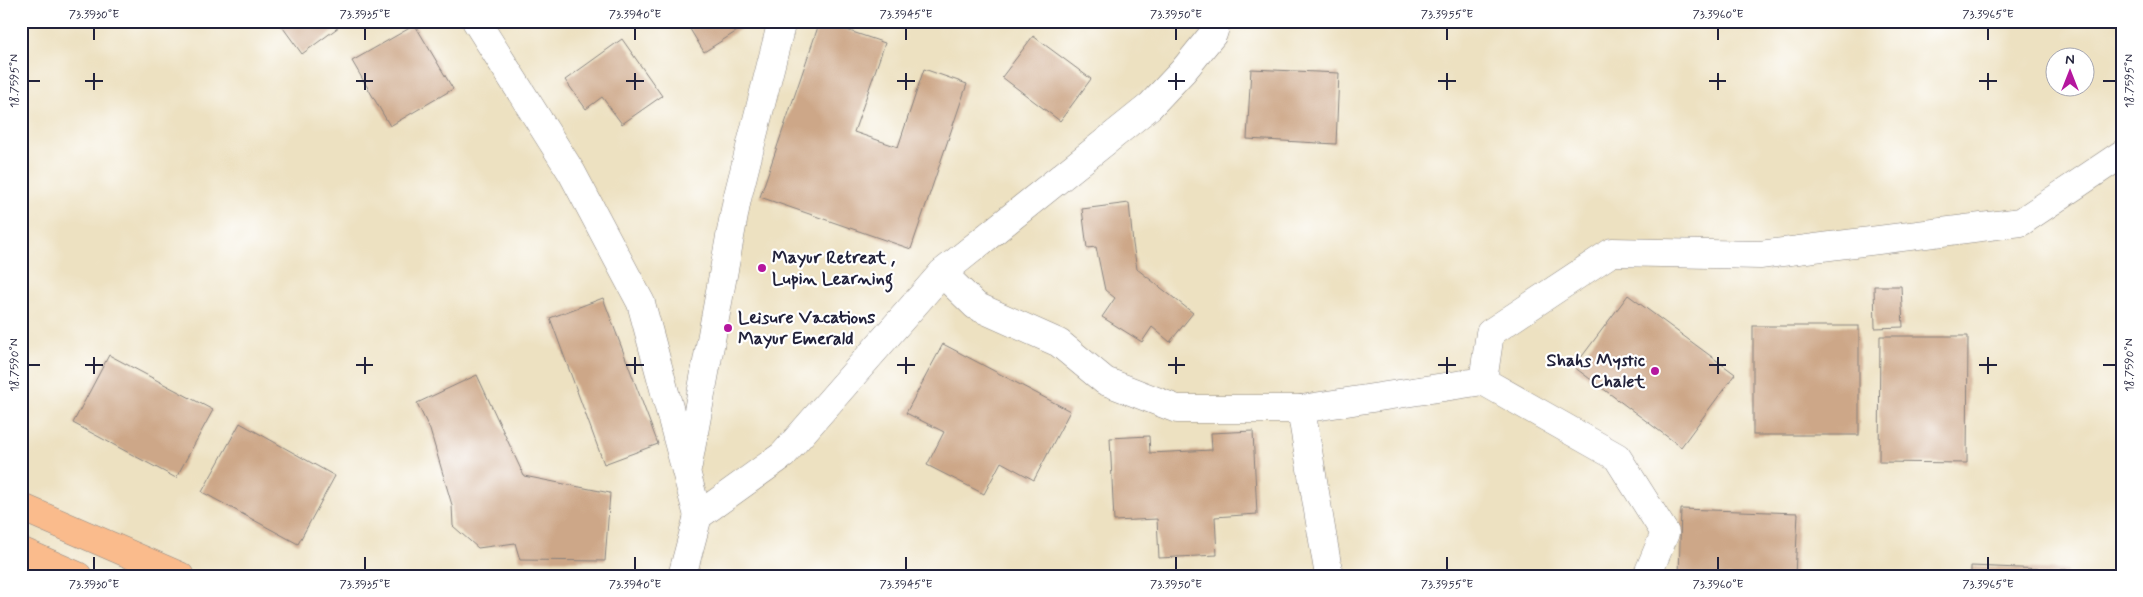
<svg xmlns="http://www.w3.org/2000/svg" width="2143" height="597" font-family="Mynerve,sans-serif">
  <rect width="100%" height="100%" fill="#fff"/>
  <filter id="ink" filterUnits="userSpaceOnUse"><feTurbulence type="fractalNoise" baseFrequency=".02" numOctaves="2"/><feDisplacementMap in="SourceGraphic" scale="10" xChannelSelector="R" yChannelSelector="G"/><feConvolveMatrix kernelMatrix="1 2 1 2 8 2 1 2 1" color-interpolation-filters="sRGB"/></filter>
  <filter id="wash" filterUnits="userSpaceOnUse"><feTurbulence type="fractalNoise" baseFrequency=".0096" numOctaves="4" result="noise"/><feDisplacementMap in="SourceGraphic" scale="20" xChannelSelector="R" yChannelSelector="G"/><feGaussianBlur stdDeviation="1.12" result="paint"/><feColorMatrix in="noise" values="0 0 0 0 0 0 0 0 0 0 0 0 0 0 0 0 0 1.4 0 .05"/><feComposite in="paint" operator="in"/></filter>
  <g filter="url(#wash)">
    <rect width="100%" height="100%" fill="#ede1c1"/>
    <g id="blocks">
      <!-- building -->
      <g fill="#cda788">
        <polygon points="278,21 347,21 302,54"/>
        <polygon points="685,21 738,21 742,28 704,52"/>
        <polygon points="820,21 885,43 854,132 898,147 924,69 967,84 911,249 760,197"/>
        <polygon points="415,25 453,89 390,126 352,61"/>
        <polygon points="1033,36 1091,79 1060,121 1002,77"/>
        <polygon points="622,39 662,96 622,124 602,97 586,109 565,80"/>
        <polygon points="1251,69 1339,73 1336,144 1247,139"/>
        <polygon points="1129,203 1133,244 1137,269 1193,313 1170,342 1152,327 1142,342 1102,317 1115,298 1105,290 1096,247 1087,248 1082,209"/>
        <polygon points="1874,286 1901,286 1903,327 1875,328"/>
        <polygon points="1628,295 1735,374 1681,447 1574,367"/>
        <polygon points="603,298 658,444 604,464 550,318"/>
        <rect x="1753" y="326" width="106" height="109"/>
        <polygon points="1880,336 1968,336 1967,463 1879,462"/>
        <polygon points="943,344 1070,411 1034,480 1001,462 984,494 927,465 944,432 906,413"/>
        <polygon points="109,355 213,410 176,478 73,423"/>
        <polygon points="477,375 524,476 610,493 605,561 520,560 515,543 478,548 453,526 452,505 430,430 417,403"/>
        <polygon points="240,423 335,476 298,544 202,492"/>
        <polygon points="1253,431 1257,514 1215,517 1217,555 1159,558 1157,519 1114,521 1110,438 1149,436 1150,453 1212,450 1211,433"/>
        <polygon points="1681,509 1798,513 1795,576 1679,576"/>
        <polygon points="1971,566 2067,570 2066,576 1971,576"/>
      </g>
    </g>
  </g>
  <g filter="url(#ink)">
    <use href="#blocks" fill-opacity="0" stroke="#88827e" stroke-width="1"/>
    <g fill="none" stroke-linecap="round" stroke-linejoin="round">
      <!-- minor casing -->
      <g stroke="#88827e" stroke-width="29">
        <g id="minor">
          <polyline points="476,21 572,173 641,303 698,516"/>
          <polyline points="942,273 976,306 1059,343 1105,381 1177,409 1301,409 1329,576"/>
          <polyline points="1301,409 1483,381"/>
          <polyline points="688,465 737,199 782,21"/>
          <polyline points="682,576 698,516 783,455 942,273 1150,106 1183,71 1213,34 1217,21"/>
          <polyline points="1647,576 1665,533 1617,457 1483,381 1490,333 1612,252 1760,255 2021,222 2122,154"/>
        </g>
      </g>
      <!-- trunk casing -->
      <g stroke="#88827e" stroke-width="29">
        <g id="trunk">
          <polyline points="21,507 180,576"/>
          <polyline points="21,551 78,576"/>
        </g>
      </g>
      <!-- minor -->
      <use href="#minor" stroke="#fff" stroke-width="28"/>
      <!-- trunk -->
      <use href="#trunk" stroke="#fabb8c" stroke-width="28"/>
    </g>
  </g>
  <!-- ticks -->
  <path fill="none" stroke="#22223b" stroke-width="2" d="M94,28V40M365,28V40M635,28V40M906,28V40M1176,28V40M1447,28V40M1718,28V40M1988,28V40M94,73V90M365,73V90M635,73V90M906,73V90M1176,73V90M1447,73V90M1718,73V90M1988,73V90M28,81H40M85,81H103M356,81H373M626,81H644M897,81H915M1168,81H1185M1438,81H1456M1709,81H1726M1979,81H1997M2103,81H2116M94,357V374M365,357V374M635,357V374M906,357V374M1176,357V374M1447,357V374M1718,357V374M1988,357V374M28,365H40M85,365H103M356,365H373M626,365H644M897,365H915M1168,365H1185M1438,365H1456M1709,365H1726M1979,365H1997M2103,365H2116M94,557V570M365,557V570M635,557V570M906,557V570M1176,557V570M1447,557V570M1718,557V570M1988,557V570"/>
  <!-- markers -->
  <g fill="#b5179e" stroke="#fff" stroke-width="2">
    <circle cx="762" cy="268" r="5"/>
    <circle cx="728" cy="328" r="5"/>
    <circle cx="1655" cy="371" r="5"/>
  </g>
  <g text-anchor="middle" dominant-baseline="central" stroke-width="4.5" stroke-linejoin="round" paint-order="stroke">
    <!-- poi labels -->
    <g font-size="18" font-weight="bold" fill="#22223b" stroke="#fff" text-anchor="start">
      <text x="772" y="258">Mayur Retreat ,<tspan x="772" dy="21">Lupin Learning</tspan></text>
      <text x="738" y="318">Leisure Vacations<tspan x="738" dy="21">Mayur Emerald</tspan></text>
      <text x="1645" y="361" text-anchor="end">Shahs Mystic<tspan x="1645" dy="21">Chalet</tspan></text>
    </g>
  </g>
  <!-- margin -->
  <rect width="2143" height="597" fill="none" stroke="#fff" stroke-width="55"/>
  <!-- north arrow -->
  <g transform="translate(2070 72)"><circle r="24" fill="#ffffff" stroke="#a7a7b1"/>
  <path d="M0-4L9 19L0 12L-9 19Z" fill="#b5179e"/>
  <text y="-8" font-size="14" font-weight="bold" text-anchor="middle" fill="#22223b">N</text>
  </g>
  <rect x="28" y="28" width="2088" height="542" fill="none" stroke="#22223b" stroke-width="2"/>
  <g font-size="12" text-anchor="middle" fill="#22223b">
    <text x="94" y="18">73.3930°E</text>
    <text x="365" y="18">73.3935°E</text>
    <text x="635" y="18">73.3940°E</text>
    <text x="906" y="18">73.3945°E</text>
    <text x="1176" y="18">73.3950°E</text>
    <text x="1447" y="18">73.3955°E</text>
    <text x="1718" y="18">73.3960°E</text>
    <text x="1988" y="18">73.3965°E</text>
    <text transform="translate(14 81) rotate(-90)" y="4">18.7595°N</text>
    <text transform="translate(2129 81) rotate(-90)" y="4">18.7595°N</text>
    <text transform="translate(14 365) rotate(-90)" y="4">18.7590°N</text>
    <text transform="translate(2129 365) rotate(-90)" y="4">18.7590°N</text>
    <text x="94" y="588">73.3930°E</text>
    <text x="365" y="588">73.3935°E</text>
    <text x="635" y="588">73.3940°E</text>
    <text x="906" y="588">73.3945°E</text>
    <text x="1176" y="588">73.3950°E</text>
    <text x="1447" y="588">73.3955°E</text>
    <text x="1718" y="588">73.3960°E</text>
    <text x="1988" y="588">73.3965°E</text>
  </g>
</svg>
